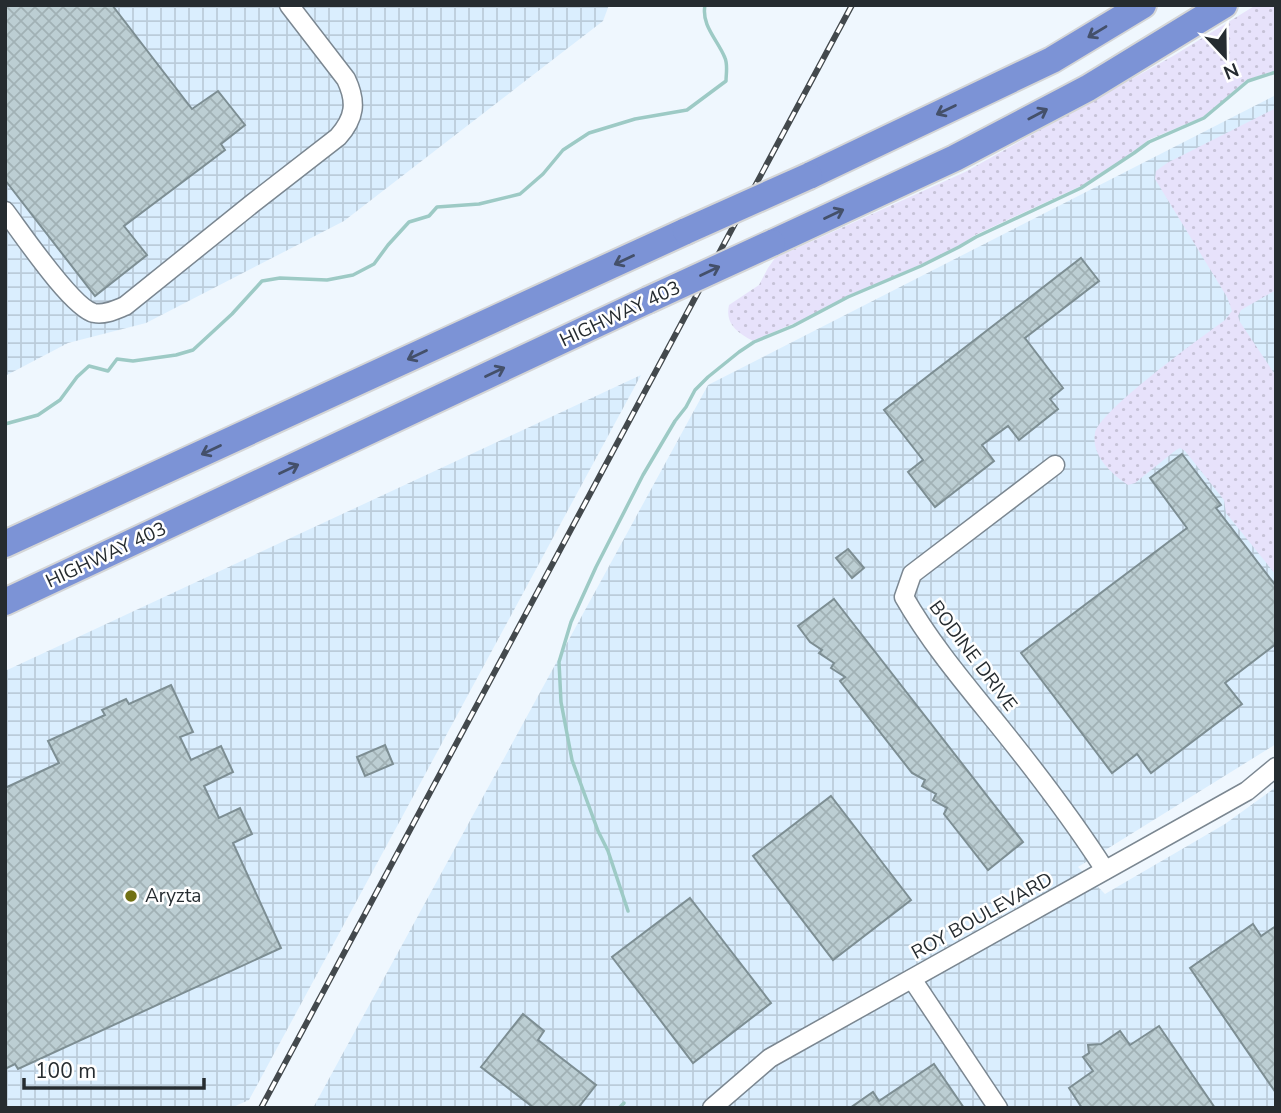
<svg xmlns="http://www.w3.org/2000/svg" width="1281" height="1113" font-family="'Nunito Sans',sans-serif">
  <defs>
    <pattern id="industrial-grid" width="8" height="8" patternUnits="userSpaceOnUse" patternTransform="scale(1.75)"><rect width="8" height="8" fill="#daeefe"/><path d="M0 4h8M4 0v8" fill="none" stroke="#bbccda"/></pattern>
    <pattern id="grass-dots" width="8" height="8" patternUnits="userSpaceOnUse" patternTransform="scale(1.75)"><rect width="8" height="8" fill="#e7e2fb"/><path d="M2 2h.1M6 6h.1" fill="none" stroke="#c6c2d7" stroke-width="1.8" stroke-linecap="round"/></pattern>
    <pattern id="building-cross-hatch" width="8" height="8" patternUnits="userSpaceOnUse" patternTransform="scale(1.75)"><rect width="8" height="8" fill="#bcced3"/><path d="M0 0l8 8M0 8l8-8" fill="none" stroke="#a1b1b5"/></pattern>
  </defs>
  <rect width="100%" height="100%" fill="#eff7fe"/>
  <!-- industrial -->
  <g fill="url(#industrial-grid)">
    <polygon points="5,5 609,5 603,21 344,221 146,323 68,343 5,376"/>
    <polygon points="1276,95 1276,744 1078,867 1105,894 1225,824 1276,787 1276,1108 313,1108 708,385"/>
    <polygon points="641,375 249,1100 231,1108 5,1108 5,671"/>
  </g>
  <!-- grass -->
  <g fill="url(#grass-dots)">
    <path d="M1256,5H1276V70L1247,80L1203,117L1148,140L1134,152L1081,186L975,235L958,247L913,268L848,296L804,319L753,341C737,332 725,324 729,305L759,285L768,268L775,258L965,172L1173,56Z"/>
    <path d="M1276,108V290L1241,310L1238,316L1240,322L1276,376V575L1226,513L1224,500L1185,451L1180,448L1176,450L1135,483L1128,485C1112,474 1091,456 1095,433C1099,411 1203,336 1225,320L1232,311L1227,297L1155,179L1156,171L1167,163Z"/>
  </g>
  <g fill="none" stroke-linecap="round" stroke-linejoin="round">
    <!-- stream -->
    <g stroke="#9dcac5" stroke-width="3.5">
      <path d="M5,424L38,415L60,400L77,377L89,366L108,371L117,359L133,361L176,355L193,350L232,314L262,281L280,278L327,280L353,275L374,264L388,245L409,222L429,216L437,207L479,204L520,194L543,174L563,150L589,133L635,119L687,110L726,81C726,74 728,65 725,58C718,40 701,26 705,5"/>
      <polyline points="628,911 608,851 598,831 572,760 561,702 559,662 571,622 596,567 643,475 675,421 686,407 695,390 708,377 739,352 754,342 793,326 848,297 921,266 959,247 976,237 1081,188 1134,153 1149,142 1204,118 1248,81 1276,72"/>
      <polyline points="619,1108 624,1103"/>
    </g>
  </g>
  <!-- building -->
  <g fill="url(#building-cross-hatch)" stroke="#7d8e93" stroke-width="2">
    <polygon points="5,5 112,5 192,109 218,91 245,125 221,144 225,150 124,226 147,255 95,296 5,180"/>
    <polygon points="1081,258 1099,281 1025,338 1063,388 1050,399 1058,409 1019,440 1008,426 982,445 994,461 935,507 908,472 923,460 884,410"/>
    <polygon points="1182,454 1221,505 1216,508 1276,586 1276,644 1225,683 1242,704 1151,773 1137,754 1112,773 1021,653 1187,528 1150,478"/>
    <polygon points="848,549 864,568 852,578 836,558"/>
    <polygon points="834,599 1023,842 988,870 944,814 947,808 933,800 936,794 922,786 925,780 912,773 840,681 845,677 831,668 834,663 819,653 822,650 810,642 798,626"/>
    <polygon points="171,685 193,732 180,737 191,760 221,746 233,772 204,786 219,818 240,808 252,834 233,843 281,948 18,1069 15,1064 5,1069 5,788 59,763 48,741 105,715 102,710 126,699 129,704"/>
    <polygon points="385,745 393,764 365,776 357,757"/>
    <polygon points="831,796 911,900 833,960 753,856"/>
    <polygon points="690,898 771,1003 693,1063 612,957"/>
    <polygon points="1253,924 1261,936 1276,926 1276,1093 1190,968"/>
    <polygon points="523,1014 544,1031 538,1040 596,1085 578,1108 534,1108 481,1067"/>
    <polygon points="1159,1026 1215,1108 1082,1108 1069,1088 1093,1071 1083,1057 1089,1053 1088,1045 1101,1044 1120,1031 1130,1045"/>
    <polygon points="934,1064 964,1108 850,1108 873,1092 879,1101"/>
  </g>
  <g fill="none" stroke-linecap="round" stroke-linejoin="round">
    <!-- minor casing -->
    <g stroke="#7b8791" stroke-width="21">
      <g id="minor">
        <path d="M5,211C21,232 72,308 94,313C105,315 115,310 125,306L253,203L338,137C355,118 357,102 346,79L289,5"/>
        <path d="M1055,465L912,574L904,597C931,644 966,685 1000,727C1037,773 1073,820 1105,870"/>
        <polyline points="912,979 998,1108"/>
        <polyline points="712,1108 770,1058 1247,791 1276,767"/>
      </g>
    </g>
    <!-- highway casing -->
    <g stroke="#d4d5d6" stroke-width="30">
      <g id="highway">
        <polyline points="809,176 1052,60 1143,5"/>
        <polyline points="772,243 955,158 1088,88 1224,5"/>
        <polyline points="5,544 686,231"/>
        <polyline points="5,602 648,300"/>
      </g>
    </g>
    <!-- minor -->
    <use href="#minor" stroke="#fff" stroke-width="18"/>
    <!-- highway -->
    <use href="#highway" stroke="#7c93d6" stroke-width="26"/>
    <!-- rail casing -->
    <g stroke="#43494d" stroke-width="6">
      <polyline id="rail" points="261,1108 852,5"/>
    </g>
    <!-- rail -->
    <use href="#rail" stroke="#fff" stroke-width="3.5" stroke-dasharray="10" stroke-linecap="butt"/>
    <!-- highway-bridge casing -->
    <g stroke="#d4d5d6" stroke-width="30" stroke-linecap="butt">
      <g id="highway-bridge">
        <polyline points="686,231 809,176"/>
        <polyline points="648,300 772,243"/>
      </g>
    </g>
    <!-- highway-bridge -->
    <use href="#highway-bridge" stroke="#7c93d6" stroke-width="26"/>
  </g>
  <!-- one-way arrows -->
  <defs><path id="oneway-shaft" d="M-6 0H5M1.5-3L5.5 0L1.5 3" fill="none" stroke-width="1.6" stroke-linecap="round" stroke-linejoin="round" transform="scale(1.75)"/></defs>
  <g stroke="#44506a">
    <use href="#oneway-shaft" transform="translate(1097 32) rotate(149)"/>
    <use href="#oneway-shaft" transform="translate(946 110) rotate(154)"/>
    <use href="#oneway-shaft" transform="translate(1038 114) rotate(-28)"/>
    <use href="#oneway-shaft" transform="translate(834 214) rotate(-25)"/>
    <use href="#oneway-shaft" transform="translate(624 260) rotate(155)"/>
    <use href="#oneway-shaft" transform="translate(710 271) rotate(-25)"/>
    <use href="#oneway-shaft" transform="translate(417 355) rotate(155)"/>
    <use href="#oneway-shaft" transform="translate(495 372) rotate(-25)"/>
    <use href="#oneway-shaft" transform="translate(211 450) rotate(155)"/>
    <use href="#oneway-shaft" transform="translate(289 469) rotate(-25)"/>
  </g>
  <!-- markers -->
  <circle fill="#717114" stroke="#fff" stroke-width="2.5" cx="131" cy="896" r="7"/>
  <g text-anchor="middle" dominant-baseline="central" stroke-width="5" stroke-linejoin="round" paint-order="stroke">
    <!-- street labels -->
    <g font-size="19" fill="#262c30" stroke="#fff">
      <text transform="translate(620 314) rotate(-25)">HIGHWAY 403</text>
      <text transform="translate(106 555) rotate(-25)">HIGHWAY 403</text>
      <text transform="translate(973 656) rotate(53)">BODINE DRIVE</text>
      <text transform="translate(982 916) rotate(-29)">ROY BOULEVARD</text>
    </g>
    <!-- poi labels -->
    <g font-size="19" fill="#262c30" stroke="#fff" text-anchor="start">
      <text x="145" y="896">Aryzta</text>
    </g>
  </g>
  <!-- border -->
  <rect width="1281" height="1113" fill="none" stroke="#262c30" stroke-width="14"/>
  <!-- north arrow -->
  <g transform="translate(1225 56) rotate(158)" stroke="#ffffff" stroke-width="5" paint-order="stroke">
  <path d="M0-5L12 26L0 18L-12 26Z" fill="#262c30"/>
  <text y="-10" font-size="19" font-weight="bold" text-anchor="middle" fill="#262c30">N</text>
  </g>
  <!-- scale -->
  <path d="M24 1078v10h180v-10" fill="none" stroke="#262c30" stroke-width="3.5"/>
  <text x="35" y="1078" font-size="21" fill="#262c30" stroke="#ffffff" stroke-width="5" paint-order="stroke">100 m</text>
</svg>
